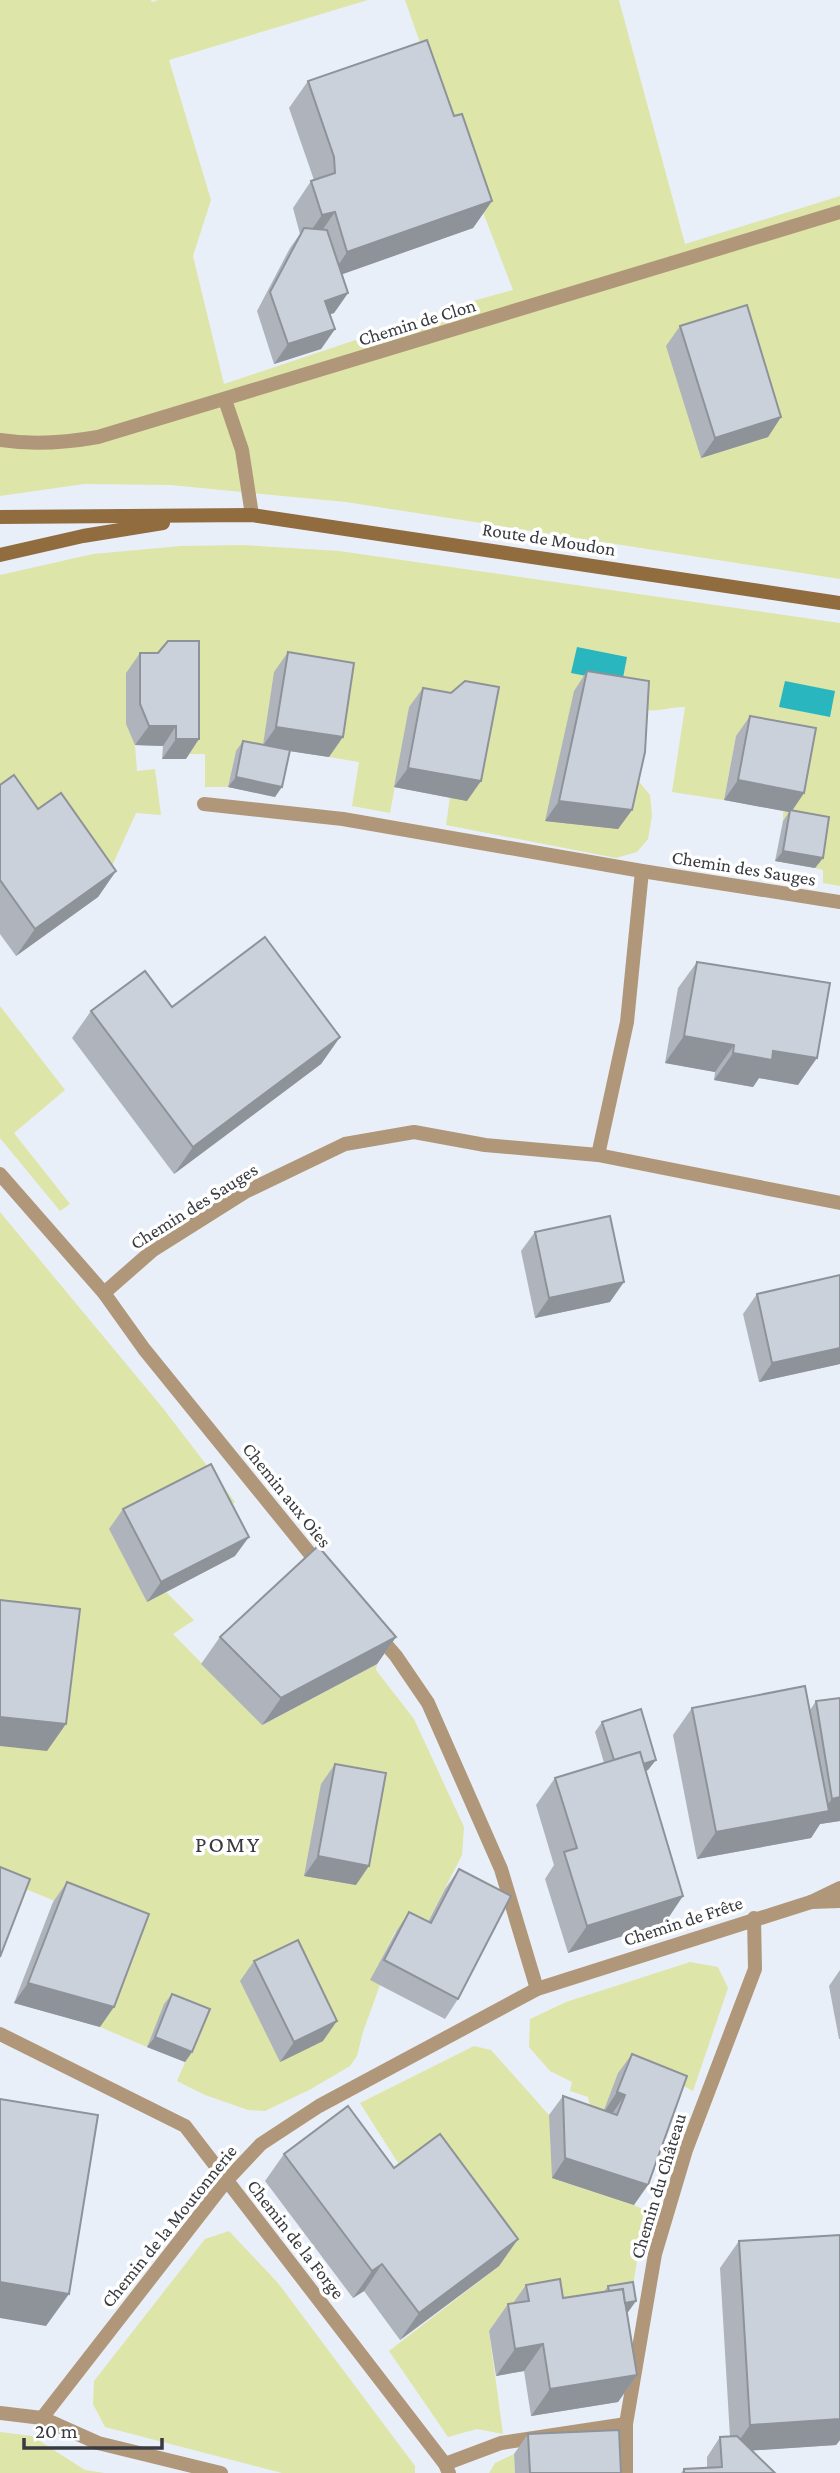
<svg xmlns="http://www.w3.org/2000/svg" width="840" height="2473" font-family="'Crimson Pro',serif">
  <rect width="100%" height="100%" fill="#e9eff9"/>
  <!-- green -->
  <g fill="#dde5a8">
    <polygon points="0,0 151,0 152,2 158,0 368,0 169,60 211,200 193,256 224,384 469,302 513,290 445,114 405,0 619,0 685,244 840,196 840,579 346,502 242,492 171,485 84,484 0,496"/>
    <path d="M244,545L339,551L840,623V886L823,883V870L815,868L822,827L783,821V811L790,812L736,736L724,800L672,792L685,707C668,707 658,713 641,709L631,772L650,795L652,816L648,839L637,852L616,858L446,825L450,797L409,708L390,813L352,806L359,762L329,757L340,683L262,746L236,751L228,787H205V754H185L186,662L135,745L137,771L155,769L161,815L136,813L98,897L0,809V575L93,554L181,546Z"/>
    <polygon points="0,1006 65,1090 14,1133 70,1204 60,1211 0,1138"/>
    <polygon points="0,1212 162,1407 235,1502 215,1518 147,1601 166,1592 194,1620 173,1634 262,1725 377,1664 376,1670 414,1719 464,1827 462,1855 417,1943 395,1932 371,1980 380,1985 363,2032 357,2056 350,2066 311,2089 265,2111 248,2110 205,2095 177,2081 203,2020 164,2005 147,2047 100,2027 135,1934 21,1887 0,1901"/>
    <polygon points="690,1962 718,1967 728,1988 693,2091 680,2084 604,2112 590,2106 588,2097 570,2091 572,2082 550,2071 529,2047 530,2019 566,2002"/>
    <polygon points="474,2046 491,2050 549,2115 634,2205 651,2213 639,2248 632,2292 489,2331 503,2434 477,2429 448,2437 389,2351 499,2266 405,2174 360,2103"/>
    <polygon points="229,2231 278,2283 415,2466 415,2473 282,2473 105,2427 93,2404 94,2381 205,2239"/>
    <polygon points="0,2432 32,2436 85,2470 105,2473 0,2473"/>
    <polygon points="514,2454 515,2473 489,2473 495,2463"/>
  </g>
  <!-- water -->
  <g fill="#29b6bf">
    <polygon points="577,647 627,657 622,683 571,673"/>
    <polygon points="785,681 835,691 830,717 779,707"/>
  </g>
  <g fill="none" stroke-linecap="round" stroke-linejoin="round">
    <!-- service -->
    <g stroke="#b09779" stroke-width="14">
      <polyline points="225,400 242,450 252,515"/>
      <polyline points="204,804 343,819 642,871 627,1022 598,1155"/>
      <polyline points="642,871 840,902"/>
      <polyline points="811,1902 840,1901"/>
      <polyline points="445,2464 501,2443 626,2424"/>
    </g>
    <!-- minor -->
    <g stroke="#b09779" stroke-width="14">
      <path d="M0,440C34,445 64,443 98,437L840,212"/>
      <polyline points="0,1174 104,1293 144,1349 320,1566"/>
      <polyline points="104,1293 153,1250 245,1192 345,1144 414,1132 485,1145 598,1155 840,1203"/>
      <polyline points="378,1635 396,1656 428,1703 501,1869 537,1989"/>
      <polyline points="0,2034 185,2126 445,2464 449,2473"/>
      <polyline points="0,2413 42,2418 98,2443 221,2473"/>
      <polyline points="42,2418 227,2180 261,2144 319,2106 537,1989 811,1902 840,1888"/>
      <polyline points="626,2473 626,2424 655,2254 686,2150 755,1969 754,1918"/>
    </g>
    <!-- secondary -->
    <g stroke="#906c3f" stroke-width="14">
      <polyline points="0,517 252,515 840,603"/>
      <polyline points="0,555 83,536 163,523"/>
    </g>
  </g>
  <!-- wall -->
  <g fill="#afb4bc">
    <polygon points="308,81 454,116 492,201 473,228 341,274 348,293 334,313 330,314 335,329 321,349 274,364 257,311 290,248 300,234 293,208 311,181 314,180 289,108"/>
    <polygon points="680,326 781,417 768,437 701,458 666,346"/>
    <polygon points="288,652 329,757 290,751 275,797 228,787 236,751 243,741 263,745 274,672"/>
    <polygon points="140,653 158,653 186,759 162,759 163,746 135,745 126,724 126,673"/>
    <polygon points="587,671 632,810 618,829 545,821 574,691"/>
    <polygon points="423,688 467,801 394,787 409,707"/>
    <polygon points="750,716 804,793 792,811 823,858 815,868 775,861 783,821 789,812 724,800 736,736"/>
    <polygon points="0,785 38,809 116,871 98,897 16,956 0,934"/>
    <polygon points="697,962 798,1085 759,1078 753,1087 714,1080 715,1072 665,1063 678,988"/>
    <polygon points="172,1007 340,1037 321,1064 174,1174 72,1038 91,1011"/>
    <polygon points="535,1232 610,1302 535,1318 521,1251"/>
    <polygon points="840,1275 840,1364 759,1382 743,1314 757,1294"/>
    <polygon points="123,1509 235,1556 147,1602 109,1529"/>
    <polygon points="220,1637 396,1637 377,1664 262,1725 201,1664"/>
    <polygon points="816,1701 840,1821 820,1824 811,1838 697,1859 673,1735 692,1708 810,1710"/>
    <polygon points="602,1722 648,1770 646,1771 665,1923 568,1953 545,1879 554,1865 536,1805 555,1778 604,1763 595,1732"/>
    <polygon points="335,1764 356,1885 304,1876 321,1784"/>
    <polygon points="459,1869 458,1999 445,2019 370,1980 396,1932 409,1912 428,1922 445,1889"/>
    <polygon points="67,1882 100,2027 14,2003 53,1902"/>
    <polygon points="254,1961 323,2041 280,2062 240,1981"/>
    <polygon points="840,1970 840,2039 839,2039 829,1986"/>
    <polygon points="172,1994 192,2052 185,2062 147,2047 164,2004"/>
    <polygon points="632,2054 634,2205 552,2178 549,2115 563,2096 604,2110 618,2073"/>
    <polygon points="284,2154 394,2168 518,2239 499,2266 400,2340 364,2291 353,2298 265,2181"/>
    <polygon points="840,2235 840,2440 836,2445 752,2450 775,2473 681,2473 684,2469 707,2467 707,2457 720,2437 730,2437 720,2268 739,2241"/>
    <polygon points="526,2285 563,2298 604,2292 608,2286 636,2301 628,2312 627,2312 637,2375 618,2402 531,2416 524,2371 496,2376 489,2331 508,2304 513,2303"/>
    <polygon points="528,2434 621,2473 515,2473 514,2454"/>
  </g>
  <!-- shaded-wall -->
  <g fill="#8e9299">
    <polygon points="492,201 473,228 329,279 347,252"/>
    <polygon points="335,212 316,239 303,242 322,215"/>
    <polygon points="348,293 334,313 312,321 325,301"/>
    <polygon points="335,329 321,349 274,364 288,344"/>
    <polygon points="781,417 768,437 701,458 715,438"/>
    <polygon points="149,726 176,726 163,746 135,745"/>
    <polygon points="276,727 343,737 329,757 262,747"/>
    <polygon points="176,739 199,739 186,759 162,759"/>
    <polygon points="408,768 481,781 467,801 394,787"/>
    <polygon points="236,777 282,787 275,797 228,787"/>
    <polygon points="738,780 804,793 791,812 790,810 789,812 724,800"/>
    <polygon points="559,801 632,810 618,829 545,821"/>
    <polygon points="783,851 823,858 815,868 775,861"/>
    <polygon points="116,871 98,897 16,956 35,929"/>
    <polygon points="684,1036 734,1045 715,1072 665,1063"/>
    <polygon points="340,1037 321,1064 174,1174 193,1147"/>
    <polygon points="773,1051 817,1058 798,1085 759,1078 753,1087 714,1080 733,1053"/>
    <polygon points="624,1282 610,1302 535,1318 549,1298"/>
    <polygon points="840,1348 840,1364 759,1382 772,1363"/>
    <polygon points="249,1537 235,1556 147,1602 161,1582"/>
    <polygon points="396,1637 377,1664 262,1725 281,1698"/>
    <polygon points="0,1717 66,1724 47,1751 0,1746"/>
    <polygon points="656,1760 648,1770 610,1782 618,1772"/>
    <polygon points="840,1797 840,1821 820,1824 811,1838 697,1859 716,1832 822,1812 832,1799"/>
    <polygon points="318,1856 369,1866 356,1885 304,1876"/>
    <polygon points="683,1896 665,1923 568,1953 587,1926"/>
    <polygon points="28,1983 114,2007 100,2027 14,2003"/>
    <polygon points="337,2021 323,2041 280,2062 294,2042"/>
    <polygon points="155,2037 192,2052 185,2062 147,2047"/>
    <polygon points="617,2092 625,2095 612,2114 604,2112"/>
    <polygon points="565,2158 648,2185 634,2205 552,2178"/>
    <polygon points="518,2239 499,2266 400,2340 419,2313"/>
    <polygon points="382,2264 364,2291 353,2298 372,2271"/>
    <polygon points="0,2282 69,2294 46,2326 0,2318"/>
    <polygon points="636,2301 628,2312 604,2316 611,2305"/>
    <polygon points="543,2344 524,2371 496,2376 515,2349"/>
    <polygon points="637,2375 618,2402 531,2416 550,2389"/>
    <polygon points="840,2419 840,2440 836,2445 731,2452 750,2425"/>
  </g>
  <!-- building -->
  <g fill="#cbd1db" stroke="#8e9299" stroke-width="2">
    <polygon points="427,40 454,116 462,114 492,201 347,252 335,212 322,215 311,181 335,173 334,157 308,81"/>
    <polygon points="304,228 327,230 348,293 325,301 335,329 288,344 270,292"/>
    <polygon points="747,305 781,417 715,438 680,326"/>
    <polygon points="168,641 199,641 199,739 176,739 176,726 149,726 140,704 140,653 158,653"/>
    <polygon points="288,652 354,663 343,737 276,727"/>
    <polygon points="587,671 649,681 645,752 632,810 559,801"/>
    <polygon points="465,681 499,687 481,781 408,768 423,688 451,693"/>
    <polygon points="750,716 816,728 804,793 738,780"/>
    <polygon points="243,741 290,750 282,787 236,777"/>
    <polygon points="14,775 38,809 61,793 116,871 35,929 0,880 0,785"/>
    <polygon points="790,810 829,817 823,858 783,851"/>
    <polygon points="265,937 340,1037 193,1147 91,1011 145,971 172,1007"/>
    <polygon points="697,962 830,983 817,1058 773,1051 772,1060 733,1053 734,1045 684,1036"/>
    <polygon points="610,1216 624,1282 549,1298 535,1232"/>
    <polygon points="840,1275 840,1348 772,1363 757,1294"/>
    <polygon points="211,1464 249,1537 161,1582 123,1509"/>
    <polygon points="318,1546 396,1637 281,1698 220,1637"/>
    <polygon points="0,1600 80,1609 66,1724 0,1717"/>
    <polygon points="805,1686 829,1811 716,1832 692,1708"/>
    <polygon points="840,1698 840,1797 832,1799 816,1701"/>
    <polygon points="641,1709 656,1760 643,1764 640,1752 614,1760 602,1722"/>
    <polygon points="640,1752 683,1896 587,1926 564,1852 577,1848 555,1778"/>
    <polygon points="335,1764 386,1773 369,1866 318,1856"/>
    <polygon points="0,1867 30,1879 0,1957"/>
    <polygon points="459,1869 511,1896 458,1999 384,1960 409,1912 431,1923"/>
    <polygon points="67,1882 149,1914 114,2007 28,1983"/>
    <polygon points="298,1940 337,2021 294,2042 254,1961"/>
    <polygon points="172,1994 210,2009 192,2052 155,2037"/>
    <polygon points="632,2054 687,2076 648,2185 565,2158 563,2096 617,2115 625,2095 617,2092"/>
    <polygon points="0,2099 98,2115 69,2294 0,2282"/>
    <polygon points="348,2106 394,2168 440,2134 518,2239 419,2313 382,2264 372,2271 284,2154"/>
    <polygon points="840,2235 840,2419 750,2425 739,2241"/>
    <polygon points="560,2279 563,2298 623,2289 637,2375 550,2389 543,2344 515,2349 508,2304 529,2301 526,2285"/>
    <polygon points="633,2282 636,2301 625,2303 623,2289 609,2291 608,2286"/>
    <polygon points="619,2430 621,2473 530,2473 528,2434"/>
    <polygon points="737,2436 775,2473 684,2473 684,2469 722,2467 720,2437"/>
  </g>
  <g text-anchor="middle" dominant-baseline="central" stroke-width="7" stroke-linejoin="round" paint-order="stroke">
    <!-- street labels -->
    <g font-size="19" fill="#383a3f" stroke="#fff">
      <text transform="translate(417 322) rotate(-17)">Chemin de Clon</text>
      <text transform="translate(549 539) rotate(9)">Route de Moudon</text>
      <text transform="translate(744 868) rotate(9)">Chemin des Sauges</text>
      <text transform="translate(194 1206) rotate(-32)">Chemin des Sauges</text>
      <text transform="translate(287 1495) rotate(51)">Chemin aux Oies</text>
      <text transform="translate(683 1921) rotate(-18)">Chemin de Frête</text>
      <text transform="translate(658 2186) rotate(-73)">Chemin du Château</text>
      <text transform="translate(169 2226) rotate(-51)">Chemin de la Moutonnerie</text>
      <text transform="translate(296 2239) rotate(52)">Chemin de la Forge</text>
    </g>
    <!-- quarter labels -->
    <g font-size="23" letter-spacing="2" fill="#383a3f" stroke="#fff">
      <text x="228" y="1844">POMY</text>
    </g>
  </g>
  <!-- scale -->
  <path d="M24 2438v10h138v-10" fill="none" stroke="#383a3f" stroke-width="3.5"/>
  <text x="35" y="2438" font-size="21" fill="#383a3f" stroke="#ffffff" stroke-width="5" paint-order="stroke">20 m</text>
</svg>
